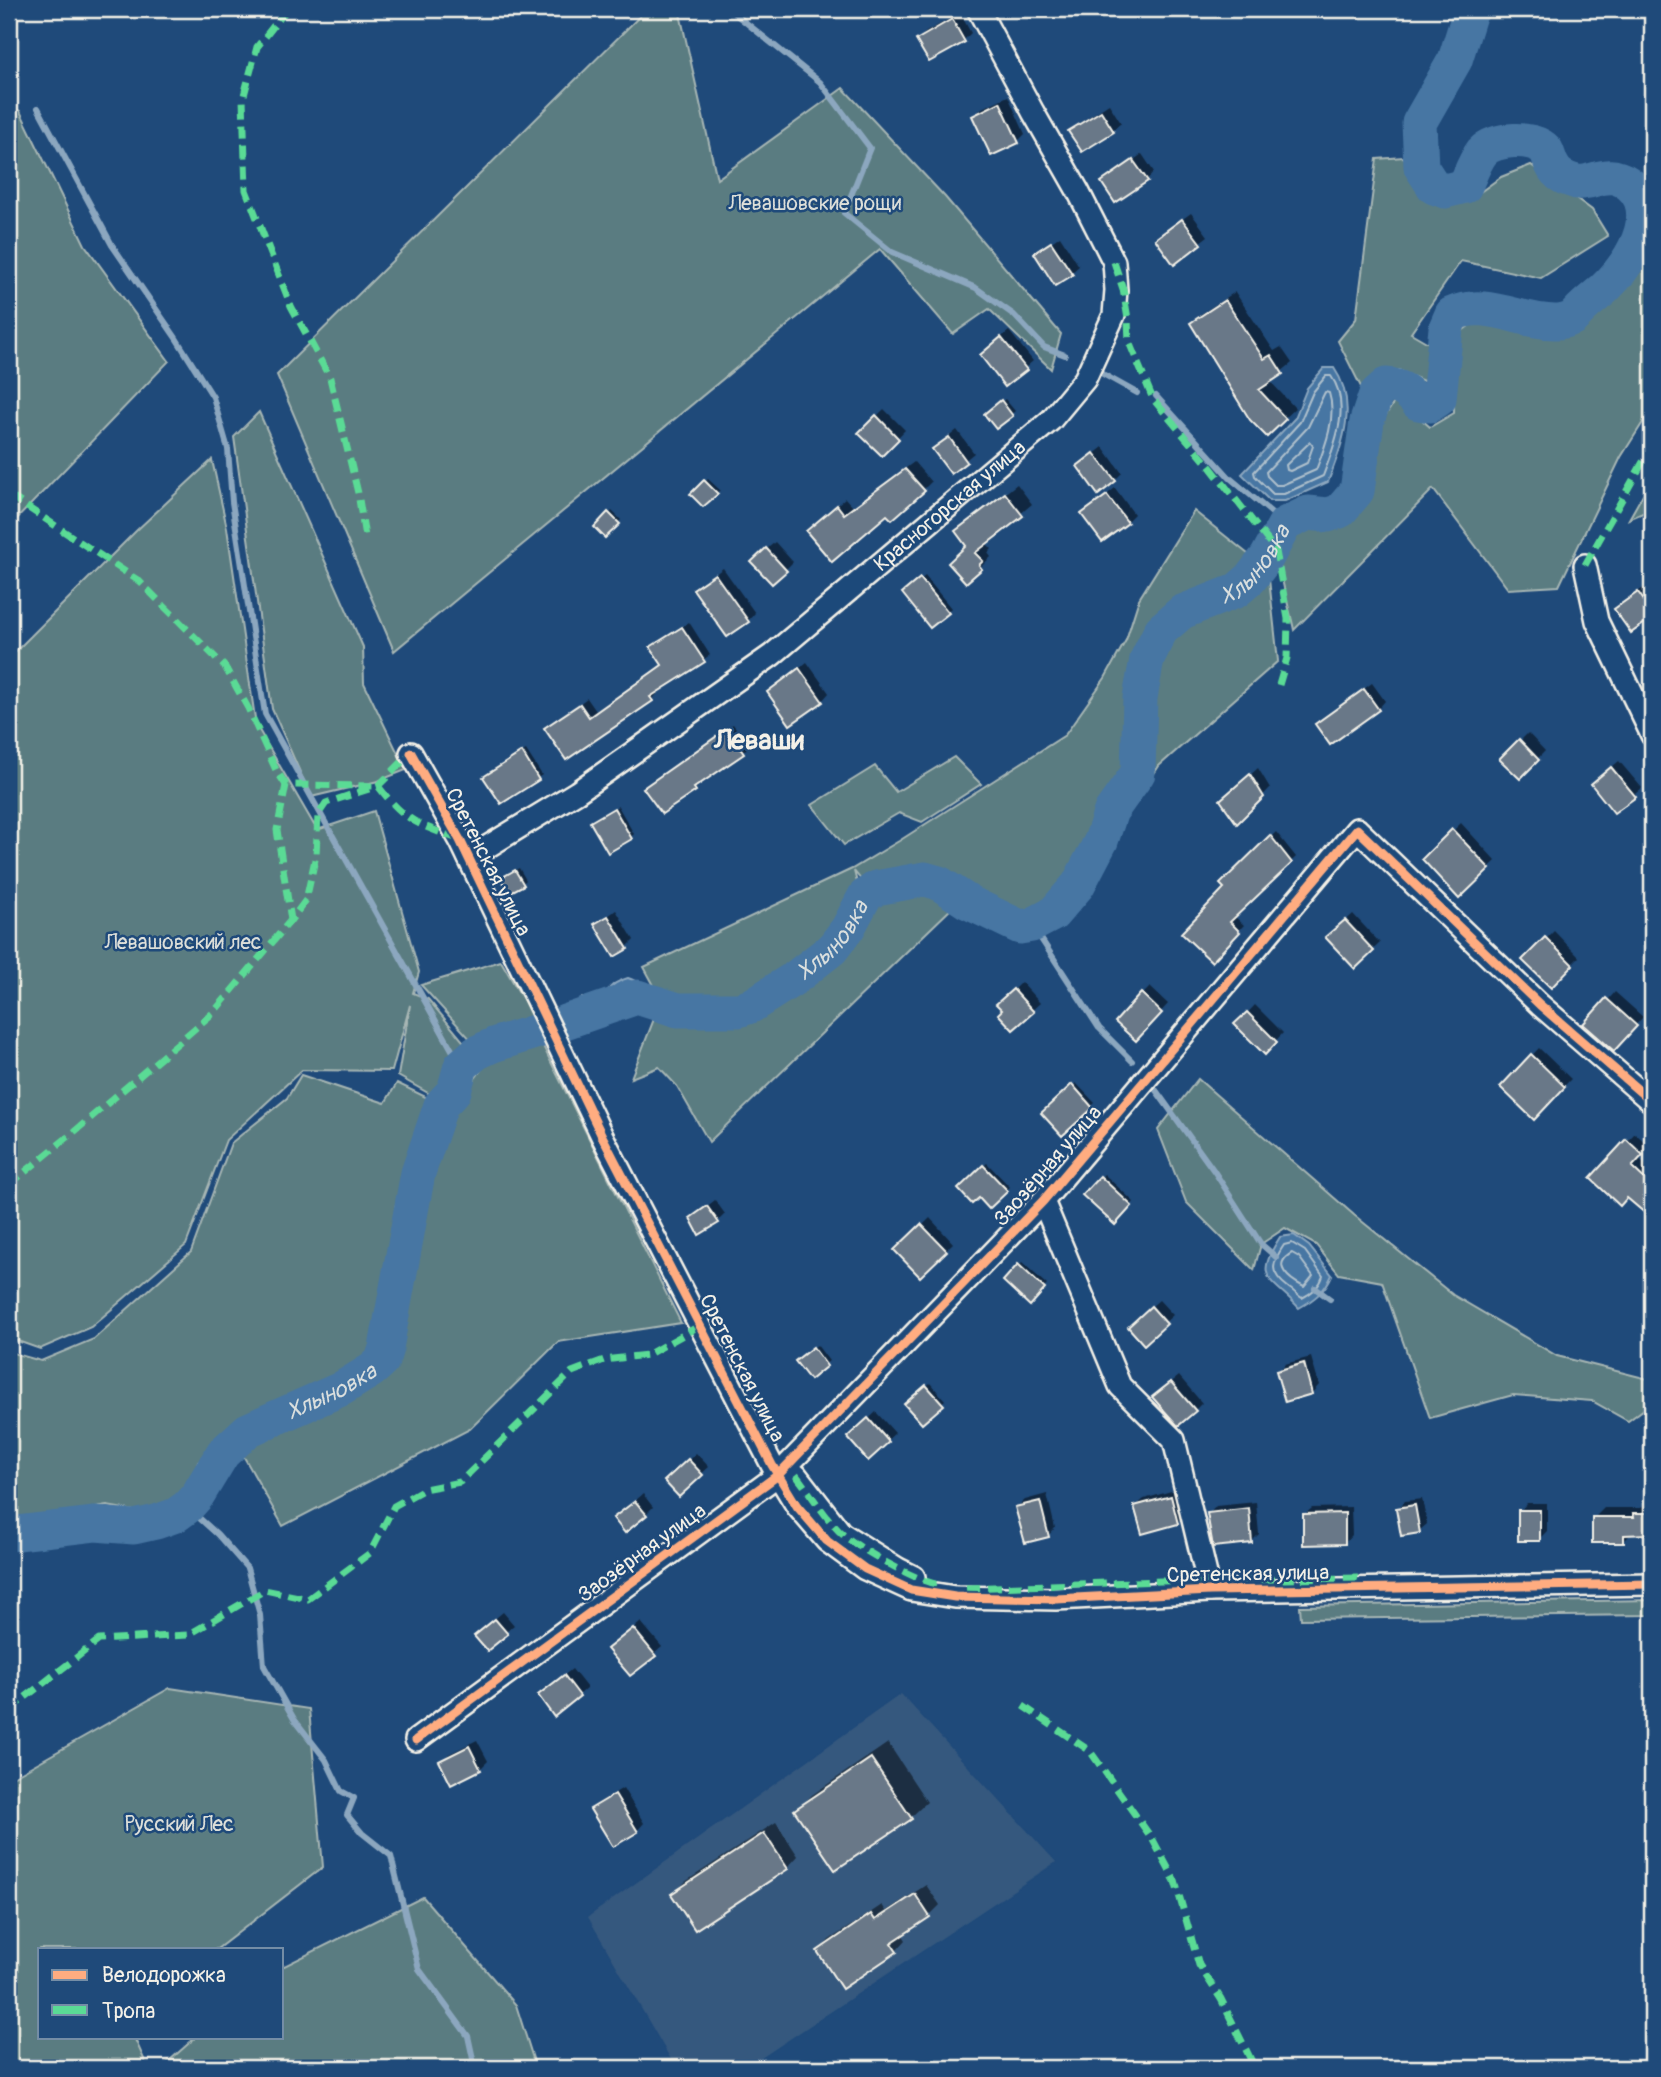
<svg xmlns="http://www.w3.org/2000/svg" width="1661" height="2077" font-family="Pangolin,sans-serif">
  <rect width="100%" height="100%" fill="#1f4a7a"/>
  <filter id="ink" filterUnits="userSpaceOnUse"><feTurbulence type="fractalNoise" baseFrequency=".0143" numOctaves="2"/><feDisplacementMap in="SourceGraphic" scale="14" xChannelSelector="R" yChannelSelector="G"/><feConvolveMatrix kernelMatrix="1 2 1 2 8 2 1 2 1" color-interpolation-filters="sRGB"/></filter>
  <g filter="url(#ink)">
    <!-- built -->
    <polygon fill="#35587e" points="901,1694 1056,1862 746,2068 676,2068 588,1917"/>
    <!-- green -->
    <g fill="#5a7c81" stroke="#a7b6b4" stroke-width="2">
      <polygon points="647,9 679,9 717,179 843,88 945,197 1061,334 1051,369 989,309 953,334 880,249 394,651 277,375"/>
      <polygon points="9,106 20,111 85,245 169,361 9,527"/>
      <polygon points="1404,157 1420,194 1465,203 1501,177 1531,165 1592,210 1608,236 1541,278 1461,261 1411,333 1435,347 1430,384 1399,370 1361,387 1338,341 1356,319 1377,159"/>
      <path d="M1652,247V408L1621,457L1559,586L1508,589L1433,489L1294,630C1290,609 1282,587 1280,565C1277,532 1340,509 1364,492L1378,427L1397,398L1430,427L1454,413L1455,336L1479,319L1566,336L1577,330Z"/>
      <polygon points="259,412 363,647 364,683 406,770 378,781 311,797 272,709 234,437"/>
      <polygon points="212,460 227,528 256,725 317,830 374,811 419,972 413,993 428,999 463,1041 461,1066 437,1098 398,1076 410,1005 392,1071 302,1070 226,1140 186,1245 91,1327 40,1349 9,1338 9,658 137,530"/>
      <polygon points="1652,478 1652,509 1629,519"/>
      <polygon points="1194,511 1268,570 1278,661 1159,766 1104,850 1057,901 1026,918 931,867 866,886 854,871 858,887 839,932 816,959 754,996 727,1006 662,1000 644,967 852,869 899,841 1065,735 1105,678 1126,640 1139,599"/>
      <polygon points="954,757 981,784 922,822 899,813 844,845 812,805 875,766 896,792"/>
      <polygon points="938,892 954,906 709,1142 677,1086 659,1067 631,1078 654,1019 754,1012 839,954 871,900"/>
      <polygon points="501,961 539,1027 472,1041 421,985"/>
      <polygon points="543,1046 681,1323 558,1342 470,1429 283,1526 240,1450 364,1387 389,1368 407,1266 437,1131 487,1062"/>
      <polygon points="301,1075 385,1103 397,1083 434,1101 395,1207 400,1229 386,1270 390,1297 373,1356 344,1379 315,1391 273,1413 249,1419 231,1431 198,1462 189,1495 147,1513 107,1506 30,1519 9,1525 9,1352 41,1361 94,1339 191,1252 231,1143 287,1098"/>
      <polygon points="1198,1079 1354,1215 1453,1295 1557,1356 1652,1380 1652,1403 1628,1421 1592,1401 1513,1395 1430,1418 1382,1282 1339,1274 1316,1245 1285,1228 1261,1244 1254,1270 1186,1202 1158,1130"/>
      <polygon points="1652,1600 1652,1615 1301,1619 1300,1606"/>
      <polygon points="170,1688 309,1709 323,1867 217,1949 40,1949 40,2037 134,2037 148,2068 9,2068 9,1779"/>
      <polygon points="423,1897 516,2005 536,2068 161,2068 196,2037 282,2037 282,1967"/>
    </g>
    <!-- water -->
    <g fill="#4776a3" stroke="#8ca7bf" stroke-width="2">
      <path d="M1324,368H1334C1359,404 1342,445 1328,482L1285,501H1270L1242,474L1295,418L1307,388Z"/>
      <path d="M628,978C637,981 641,984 642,993H649V1002L621,1006L606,1012H592L582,998L603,999C609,986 615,982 628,978Z"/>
      <path d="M1294,1235L1309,1246L1332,1275C1325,1291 1315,1299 1299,1308C1272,1278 1252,1281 1280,1237Z"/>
    </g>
    <!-- shadow -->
    <g fill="#0007">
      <polygon points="960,13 971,33 964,40 918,40 926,32"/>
      <polygon points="1008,96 1025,134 1018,141 974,116 982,108"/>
      <polygon points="1109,104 1121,123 1113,130 1082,150 1070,131 1078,124"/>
      <polygon points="1142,154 1154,172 1147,180 1103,183"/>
      <polygon points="1191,213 1208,236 1174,262 1165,232"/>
      <polygon points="1060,236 1079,266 1071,273 1036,253"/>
      <polygon points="1235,292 1274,351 1281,347 1292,363 1270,381 1295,408 1267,434 1192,323 1201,314"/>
      <polygon points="1009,331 1033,361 1025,368 989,347"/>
      <polygon points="1005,399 1015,411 996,427 990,411"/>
      <polygon points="884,409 905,430 882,454 860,433"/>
      <polygon points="957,430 974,453 951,472 934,449"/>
      <polygon points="1103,447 1122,473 1115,480 1079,466"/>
      <polygon points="914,462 931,482 923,490 888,513 816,523 845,498 853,507"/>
      <polygon points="708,479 720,490 703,505 692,494"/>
      <polygon points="1017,484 1032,504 986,543 992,549 988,553 991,557 966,581 968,546 957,531"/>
      <polygon points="1115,488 1134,514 1127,521 1083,514"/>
      <polygon points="612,511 621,520 605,535 597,527"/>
      <polygon points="775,542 793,562 785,570 761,554"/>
      <polygon points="723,568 755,613 748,621 696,589"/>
      <polygon points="925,576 951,608 948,611 908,590"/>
      <polygon points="1646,586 1652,594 1652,616 1632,631 1624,602"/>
      <polygon points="689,622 710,655 657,691 658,693 652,700 567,758 547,728 587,698 596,711 664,664 653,647"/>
      <polygon points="807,662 829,693 822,701 769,692"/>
      <polygon points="1372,683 1385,701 1378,709 1317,724"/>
      <polygon points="733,724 749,747 699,782 700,784 695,790 651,782"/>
      <polygon points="1528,733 1545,751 1520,777 1502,759"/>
      <polygon points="526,750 542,775 502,802 489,774"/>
      <polygon points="1619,761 1642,788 1615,811 1601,776"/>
      <polygon points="1258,768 1270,788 1238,822 1230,793"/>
      <polygon points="618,806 634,834 631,837 596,819"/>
      <polygon points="1461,823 1496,861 1459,896 1424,859"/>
      <polygon points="1276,832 1296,857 1234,916 1244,925 1212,959 1226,888 1223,884"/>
      <polygon points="519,868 526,880 523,883 507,875"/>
      <polygon points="616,910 634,940 626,948 597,924"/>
      <polygon points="1353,914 1380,943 1355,967 1328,937"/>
      <polygon points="1554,931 1579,957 1551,985 1525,960"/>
      <polygon points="1021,982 1040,1003 1013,1028 999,1004"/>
      <polygon points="1150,987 1168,1004 1136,1039 1117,1021"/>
      <polygon points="1615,992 1643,1017 1621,1041 1608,1000"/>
      <polygon points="1255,1005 1283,1033 1265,1052 1237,1024"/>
      <polygon points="1539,1048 1571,1079 1534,1117 1502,1087"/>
      <polygon points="1076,1083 1095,1103 1062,1133 1043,1113"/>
      <polygon points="1635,1133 1649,1146 1639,1158 1652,1171 1652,1217 1628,1196 1592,1178"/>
      <polygon points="987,1163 1010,1187 989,1206 979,1195 960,1189"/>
      <polygon points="1104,1174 1134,1202 1115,1222 1085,1195"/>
      <polygon points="715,1200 725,1214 718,1221 692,1218"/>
      <polygon points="930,1218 953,1243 920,1275 897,1250"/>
      <polygon points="1022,1262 1047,1285 1030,1304 1005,1281"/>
      <polygon points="1159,1300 1173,1315 1144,1342 1137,1319"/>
      <polygon points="817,1345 829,1361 810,1377 800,1358"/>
      <polygon points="1311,1357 1319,1385 1312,1393 1278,1372 1285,1364"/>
      <polygon points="1179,1376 1202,1403 1195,1410 1162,1390"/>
      <polygon points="930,1383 945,1400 922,1421 906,1404"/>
      <polygon points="876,1412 895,1433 868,1458 857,1430"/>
      <polygon points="696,1453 709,1467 679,1494 667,1481"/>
      <polygon points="1178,1489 1185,1515 1177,1522 1136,1506 1144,1499"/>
      <polygon points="643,1494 653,1507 646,1514 623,1511"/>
      <polygon points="1047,1494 1055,1528 1048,1536 1017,1507 1025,1500"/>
      <polygon points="1422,1499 1427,1524 1419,1531 1398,1509 1405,1501"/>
      <polygon points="1256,1502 1259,1534 1252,1541 1209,1514 1216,1506"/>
      <polygon points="1527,1503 1547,1503 1547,1531 1539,1539 1520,1511"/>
      <polygon points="1645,1504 1652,1504 1652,1532 1632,1533 1623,1542 1594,1518 1604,1508 1641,1508"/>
      <polygon points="1351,1507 1352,1535 1345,1543 1304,1515 1312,1508"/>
      <polygon points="503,1612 514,1625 506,1632 484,1628"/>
      <polygon points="641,1622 662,1647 654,1654 617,1642"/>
      <polygon points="572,1669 587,1688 579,1695 548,1688"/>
      <polygon points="477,1740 488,1761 480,1769 441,1762 449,1754"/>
      <polygon points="888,1743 927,1802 911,1817 836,1868 797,1810 812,1795"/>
      <polygon points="623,1788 644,1823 637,1831 592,1809 600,1802"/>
      <polygon points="776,1822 798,1856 787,1868 674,1894 685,1882"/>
      <polygon points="926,1885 940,1905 929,1916 902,1934 906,1940 896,1951 819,1951 829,1940 882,1905 886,1911"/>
    </g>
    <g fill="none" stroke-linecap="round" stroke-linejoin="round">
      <!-- shore -->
      <g stroke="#afc0cc" stroke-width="2">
        <path d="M1326,376H1331C1352,405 1334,446 1323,476L1284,494H1273L1255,476L1254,472L1300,422L1313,392Z"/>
        <path d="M1325,392L1329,393C1337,417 1325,447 1316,470L1282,485H1276L1267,476L1266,472L1308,427Z"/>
        <polygon points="1310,442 1313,446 1307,463 1290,471 1287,470 1286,465"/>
        <path d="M1292,1243L1305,1251L1323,1276C1320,1286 1312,1293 1302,1298C1297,1295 1294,1291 1289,1288C1269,1273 1271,1264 1284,1245Z"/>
        <path d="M1292,1253L1299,1257L1313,1276L1304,1287C1290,1280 1270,1265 1292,1253Z"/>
      </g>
      <!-- stream -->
      <g stroke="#8ca7bf" stroke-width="6">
        <polyline points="729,9 820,82 870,148 844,213 892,252 976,288 1014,315 1044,347 1065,355"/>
        <polyline points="38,108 112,245 176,338 213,397 228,449 232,502 265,714 461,1066"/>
        <polyline points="1101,373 1137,393"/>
        <polyline points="1156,396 1230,478 1285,524"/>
        <polyline points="1032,925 1099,1028 1132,1061"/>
        <polyline points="1150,1082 1214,1171 1261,1244 1276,1257"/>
        <polyline points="1315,1288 1330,1299"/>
        <polyline points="187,1507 217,1534 247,1568 260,1615 264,1666 294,1719 326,1760 341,1791 354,1798 347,1815 362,1833 391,1856 419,1969 468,2036 475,2068"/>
      </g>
      <!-- river -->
      <g stroke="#4776a3" stroke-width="35">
        <path id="s1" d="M565,1022L637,997L678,1010H739L751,1006L795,978L832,949L848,928L865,896L876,888L925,879L939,883L968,902L1020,927L1032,925L1053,914L1078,885L1101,841L1111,811L1138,773L1140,698L1147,659L1161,630L1182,612L1236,591L1250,579L1267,557L1285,524L1308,513L1328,515L1340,511L1357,491L1367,421L1376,394L1386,385C1401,386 1408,391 1418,403L1430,405L1439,399L1446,328L1452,314C1486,298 1521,323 1557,322C1562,322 1568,320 1573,318C1582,306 1593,299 1604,289C1626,268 1652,231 1641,200C1636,188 1627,180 1614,177C1600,175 1588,184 1577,182C1566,179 1557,176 1552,165C1549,160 1549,155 1546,150C1533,136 1494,138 1482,152C1475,161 1470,175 1465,186L1445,191L1434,187L1421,167L1419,123L1455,60L1470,12L1473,9"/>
        <path id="s2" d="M9,1534L95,1524L134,1527L156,1522L176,1515L187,1507L197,1496L223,1453L248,1430L341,1389L372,1370L382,1361L386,1348L418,1173L441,1105L454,1091L461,1066L476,1053L493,1045L544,1029"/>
      </g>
    </g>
    <!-- building -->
    <g fill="#697888" stroke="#f4f1e8" stroke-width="2">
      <polygon points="952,19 965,42 929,62 916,40"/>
      <polygon points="1000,102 1019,143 991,156 972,116"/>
      <polygon points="1101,111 1114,132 1082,152 1068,131"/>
      <polygon points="1133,160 1148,181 1115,203 1101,182"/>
      <polygon points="1182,219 1201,244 1174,265 1155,239"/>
      <polygon points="1051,242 1073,275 1055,286 1034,253"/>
      <polygon points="1225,300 1264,359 1271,355 1283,374 1259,390 1286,419 1267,437 1250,420 1190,323"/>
      <polygon points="1001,337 1027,370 1005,387 980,355"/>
      <polygon points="1001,400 1013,416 996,429 984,414"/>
      <polygon points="876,415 899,439 882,456 858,433"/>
      <polygon points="949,437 967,462 951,474 932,449"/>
      <polygon points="1094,453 1116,481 1098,495 1077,466"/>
      <polygon points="905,469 925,491 892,520 887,515 832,562 806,531 837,505 844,514"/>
      <polygon points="704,480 718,494 703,507 690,494"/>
      <polygon points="1005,493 1023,516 975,553 983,561 979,565 982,569 966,583 948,563 966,546 955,531"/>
      <polygon points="1107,495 1128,523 1102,542 1081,514"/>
      <polygon points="608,512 620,524 605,538 594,527"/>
      <polygon points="766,548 787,571 772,584 751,562"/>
      <polygon points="715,574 749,622 727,637 693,589"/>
      <polygon points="920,578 949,613 930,628 902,593"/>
      <polygon points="1638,592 1652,612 1652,618 1631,633 1614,609"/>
      <polygon points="682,627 705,662 650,697 653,701 566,760 544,728 580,704 589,717 662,665 650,647"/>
      <polygon points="799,668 823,702 790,725 767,692"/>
      <polygon points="1364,689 1379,710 1330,745 1315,724"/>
      <polygon points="727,729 744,754 694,788 696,791 662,814 643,788"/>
      <polygon points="1519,739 1539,760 1520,779 1499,759"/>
      <polygon points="522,752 539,780 501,804 483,777"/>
      <polygon points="1611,767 1636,797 1614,813 1591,784"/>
      <polygon points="1250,774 1264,797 1237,824 1220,800"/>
      <polygon points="614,808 632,839 608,853 590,822"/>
      <polygon points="1452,829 1490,869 1459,899 1422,859"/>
      <polygon points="1270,835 1292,863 1230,922 1240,932 1212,962 1181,933 1224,888 1220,884"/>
      <polygon points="515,870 524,885 509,893 501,878"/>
      <polygon points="608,916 628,949 614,957 594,924"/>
      <polygon points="1345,920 1374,951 1355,969 1325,937"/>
      <polygon points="1545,937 1573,965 1551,988 1522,960"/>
      <polygon points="1013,989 1034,1012 1013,1030 998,1014 1002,1010 996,1004"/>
      <polygon points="1141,993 1162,1013 1136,1041 1115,1022"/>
      <polygon points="1606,998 1637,1026 1614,1051 1583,1024"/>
      <polygon points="1247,1012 1277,1042 1265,1055 1234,1024"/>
      <polygon points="1531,1054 1565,1087 1534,1120 1500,1087"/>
      <polygon points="1072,1084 1093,1108 1062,1136 1041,1113"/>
      <polygon points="1626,1139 1643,1155 1632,1167 1652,1186 1652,1219 1627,1198 1620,1206 1590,1178"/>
      <polygon points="983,1165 1008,1191 989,1209 979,1198 972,1204 958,1189"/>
      <polygon points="1100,1176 1132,1206 1115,1225 1082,1195"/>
      <polygon points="707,1206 719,1223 699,1235 690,1218"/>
      <polygon points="921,1224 947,1251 920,1277 894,1250"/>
      <polygon points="1018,1264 1045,1289 1030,1306 1003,1281"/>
      <polygon points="1151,1306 1167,1324 1144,1345 1128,1327"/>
      <polygon points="813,1347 827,1366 810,1380 795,1361"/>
      <polygon points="1304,1363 1312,1394 1285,1402 1276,1371"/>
      <polygon points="1171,1382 1196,1411 1178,1426 1152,1397"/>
      <polygon points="926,1385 944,1405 922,1424 904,1404"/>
      <polygon points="868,1418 889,1442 868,1461 847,1437"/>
      <polygon points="688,1459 703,1475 679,1497 664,1481"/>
      <polygon points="1171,1496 1178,1524 1142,1534 1134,1506"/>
      <polygon points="635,1501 647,1515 625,1533 613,1518"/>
      <polygon points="1040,1501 1049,1537 1025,1543 1015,1507"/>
      <polygon points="1415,1505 1420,1533 1401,1536 1396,1508"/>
      <polygon points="1249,1508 1252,1543 1213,1547 1207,1513"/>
      <rect x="1518" y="1510" width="22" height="31"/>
      <polygon points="1345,1513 1345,1544 1303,1545 1303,1514"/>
      <polygon points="1633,1513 1650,1513 1650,1534 1624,1535 1624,1543 1592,1543 1592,1517 1634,1517"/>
      <polygon points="495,1619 508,1634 487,1651 474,1636"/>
      <polygon points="633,1628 656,1656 630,1676 607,1649"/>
      <polygon points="564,1675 580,1696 554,1717 538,1695"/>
      <polygon points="469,1746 481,1770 451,1785 439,1761"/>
      <polygon points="871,1758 912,1819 835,1870 794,1810"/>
      <polygon points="615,1794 638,1832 613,1847 590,1809"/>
      <polygon points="764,1833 788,1869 695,1930 671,1894"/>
      <polygon points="915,1894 930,1917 891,1943 897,1952 842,1989 817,1951 871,1914 875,1920"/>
    </g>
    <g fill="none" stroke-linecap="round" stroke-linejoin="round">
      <!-- street casing -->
      <g stroke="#f4f1e8" stroke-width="26">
        <g id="street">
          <polyline points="1585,565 1597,621 1652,735"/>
          <polyline points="411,753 460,840 602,1136 772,1465 797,1506 827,1541 865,1569 911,1590 955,1597 1056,1599 1210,1591 1652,1584"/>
          <path id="s3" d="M469,858L577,792L772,655L1051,420L1085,379L1114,315L1116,290L1114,262L1078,191L1033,112L978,9"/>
          <polyline points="1043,1201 1120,1386 1174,1440 1210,1591"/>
          <polyline points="796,1475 841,1533 898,1569 914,1577"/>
          <polyline points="416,1740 778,1475 1043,1201 1357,829 1540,1005 1652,1102"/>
        </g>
      </g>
      <!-- street -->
      <use href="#street" stroke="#1f4a7a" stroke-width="21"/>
      <!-- quiet -->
      <g stroke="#5adb95" stroke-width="7" stroke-dasharray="14 7" stroke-linecap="butt">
        <polyline points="287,9 257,47 243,99 246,190 291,306 330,378 358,493 365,537"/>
        <polyline points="1114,262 1123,289 1128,319 1129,342 1153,399 1211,468 1276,551 1288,619 1287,658 1279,685"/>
        <path d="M9,495L139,581L225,667L248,708L276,770L286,785L378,786C406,822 417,824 458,839"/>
        <polyline points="1585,565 1652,446"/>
        <polyline points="286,785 277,830 291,920"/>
        <polyline points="9,1185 74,1132 214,1012 291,920 306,900 316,855 318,815 326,803 378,786 411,753"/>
        <path d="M796,1475C810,1493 823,1514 839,1531C855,1547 916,1581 939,1585"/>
        <polyline points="966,1588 1190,1580 1362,1578"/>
        <polyline points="1023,1706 1090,1751 1153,1840 1175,1881 1199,1965 1221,1999 1255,2068"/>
        <polyline points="9,1710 99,1640 188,1635 265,1590 308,1599 370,1553 394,1506 424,1489 460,1482 572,1372 604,1360 647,1355 699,1326"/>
      </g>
      <!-- cycleway casing -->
      <g stroke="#1f4a7a" stroke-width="13">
        <g id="cycleway">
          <polyline points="411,753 460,840 602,1136 772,1465 797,1506 827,1541 865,1569 911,1590 955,1597 1056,1599 1210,1591 1652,1584"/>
          <polyline points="416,1740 778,1475 1043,1201 1357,829 1540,1005 1652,1102"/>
        </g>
      </g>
      <!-- cycleway -->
      <use href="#cycleway" stroke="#ffac80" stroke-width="9"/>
    </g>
  </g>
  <g text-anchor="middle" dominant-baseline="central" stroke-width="5" stroke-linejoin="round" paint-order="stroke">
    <!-- park labels -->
    <g font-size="21" fill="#dddfd9" stroke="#1f4a7a">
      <text x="815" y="203">Левашовские рощи</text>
      <text x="183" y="942">Левашовский лес</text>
      <text x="179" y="1824">Русский Лес</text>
    </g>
    <!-- street labels -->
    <g font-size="21" fill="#f4f1e8" stroke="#1f4a7a">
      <text stroke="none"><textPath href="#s3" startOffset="597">Красногорская улица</textPath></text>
      <text transform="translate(488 862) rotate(63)">Сретенская улица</text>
      <text transform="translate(1048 1166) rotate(-49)">Заозёрная улица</text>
      <text transform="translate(742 1368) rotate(63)">Сретенская улица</text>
      <text transform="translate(642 1553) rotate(-36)">Заозёрная улица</text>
      <text transform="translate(1248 1574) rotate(-1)">Сретенская улица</text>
    </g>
    <!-- water labels -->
    <g font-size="23" font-style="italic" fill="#dadfde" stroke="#1f4a7a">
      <text stroke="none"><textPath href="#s1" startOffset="992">Хлыновка</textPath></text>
      <text stroke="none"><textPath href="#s1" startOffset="299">Хлыновка</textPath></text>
      <text stroke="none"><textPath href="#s2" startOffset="374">Хлыновка</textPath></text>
    </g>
    <!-- district labels -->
    <g font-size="28" font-weight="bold" fill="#f4f1e8" stroke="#1f4a7a">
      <text x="759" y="740">Леваши</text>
    </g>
  </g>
  <!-- margin -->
  <rect width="1661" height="2077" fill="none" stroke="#1f4a7a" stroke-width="35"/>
  <rect x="18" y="18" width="1626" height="2042" fill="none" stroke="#f4f1e8" stroke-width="2.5" filter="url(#ink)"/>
  <!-- legend -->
  <rect x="38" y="1948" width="245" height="91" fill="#1f4a7a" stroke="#748da6" stroke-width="2"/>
  <rect x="52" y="1970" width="35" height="10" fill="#ffac80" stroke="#748da6" stroke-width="2"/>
  <text x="102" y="1982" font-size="21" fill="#f4f1e8">Велодорожка</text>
  <rect x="52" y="2005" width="35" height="10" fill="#5adb95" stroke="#748da6" stroke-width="2"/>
  <text x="102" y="2018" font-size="21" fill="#f4f1e8">Тропа</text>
</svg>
